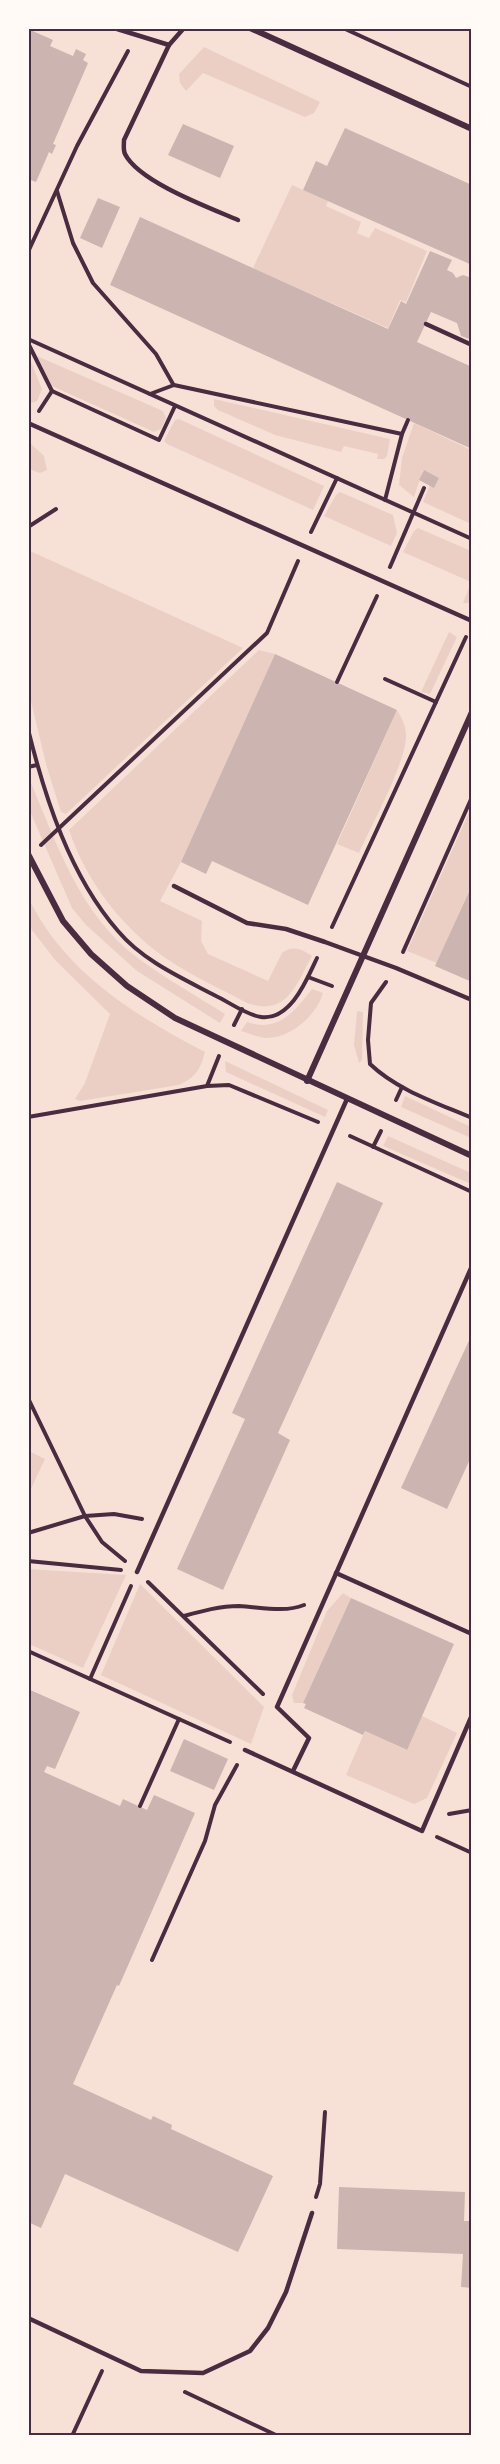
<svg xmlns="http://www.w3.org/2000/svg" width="500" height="2464" font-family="Karla,sans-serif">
  <rect width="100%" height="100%" fill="#f7e1d7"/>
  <!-- green -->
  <g fill="#ebcfc5">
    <polygon points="204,47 320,102 314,113 305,117 203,73 186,91 180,83 179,74"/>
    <polygon points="292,185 328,201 326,206 361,222 357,233 369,238 375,228 427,251 406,302 400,300 388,328 253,268"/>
    <polygon points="37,356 163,411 166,418 161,429 154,432 52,386"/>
    <polygon points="29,357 42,389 37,401 29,404"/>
    <polygon points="214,399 390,439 387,456 384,459 377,459 378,454 344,446 341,452 275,435 218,410 214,406"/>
    <polygon points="179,419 324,486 313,510 167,444 164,441 175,420"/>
    <polygon points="414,423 471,450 471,524 423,502 430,485 434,487 439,478 423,470 414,497 399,485 402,458"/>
    <polygon points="28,441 44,456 47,470 40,473 29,469"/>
    <polygon points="340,492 393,515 397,533 391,546 324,516 336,495"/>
    <polygon points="418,528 471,551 471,603 463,603 471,582 403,552 414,531"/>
    <polygon points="28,550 243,648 66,814 61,812 46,764 29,693"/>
    <polygon points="449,632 457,637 430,694 421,692"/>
    <path d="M259,650L275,654L181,862L160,901L202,921L201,941L208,954L268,981L282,953C292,945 302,949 312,956C296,985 287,1017 247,1003C221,989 192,976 167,959C122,928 86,881 69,830Z"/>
    <path d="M397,710C402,718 406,726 406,736C406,763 371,826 359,853L337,844Z"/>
    <path d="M28,776C56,841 79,915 139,959C166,979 197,996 225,1014L220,1023L137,971L86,925L72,908L29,809Z"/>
    <polygon points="471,808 471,886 437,963 407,951"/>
    <path d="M28,897C64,972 134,1015 205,1052C200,1070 196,1077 179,1085L80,1101L75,1099L85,1083L110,1014L56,961L32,930L29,923Z"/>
    <path d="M312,989L323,993C316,1017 289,1039 265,1038C257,1037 248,1033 241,1031L247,1022C278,1033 295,1011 312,989Z"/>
    <polygon points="357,1011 363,1012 362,1060 359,1063 354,1045"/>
    <polygon points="225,1061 328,1110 325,1117 226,1072"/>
    <polygon points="405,1096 471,1127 471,1138 401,1107"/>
    <polygon points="388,1136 471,1173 471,1184 383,1146"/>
    <polygon points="29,1451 45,1459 29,1493"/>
    <polygon points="28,1569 126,1575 83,1668 29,1644"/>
    <polygon points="140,1584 264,1707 251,1744 101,1675"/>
    <polygon points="343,1593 351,1598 303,1703 294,1703 292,1695 327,1611"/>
    <polygon points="422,1716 457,1733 427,1798 414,1804 346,1775 365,1731 406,1750"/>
  </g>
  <!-- building -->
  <g fill="#ccb4b1">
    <polygon points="28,29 53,40 50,46 73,56 76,49 86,54 83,60 88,63 53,144 56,145 52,154 49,152 36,182 28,179"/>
    <polygon points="183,124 234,146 220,178 168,155"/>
    <polygon points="345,128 472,185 472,265 303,190 316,161 327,166"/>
    <polygon points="98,198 120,207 102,248 80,238"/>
    <polygon points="140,217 388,329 401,301 406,304 430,251 452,260 447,270 453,273 456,278 463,275 472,278 472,340 461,336 457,323 431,312 417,342 472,367 472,449 110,285"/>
    <polygon points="424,470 439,478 434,488 419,480"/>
    <polygon points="275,654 397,710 308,905 212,861 206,874 181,862"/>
    <polygon points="472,885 472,982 435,966"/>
    <polygon points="337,1182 383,1203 278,1433 290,1440 223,1590 177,1569 245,1419 232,1413"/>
    <polygon points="472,1334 472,1455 447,1509 401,1488"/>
    <polygon points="351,1598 454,1644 407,1750 365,1731 363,1735 304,1708 306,1704 303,1703"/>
    <polygon points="28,1689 80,1712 55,1769 47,1766 44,1772 120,1806 123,1799 147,1810 154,1795 195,1813 119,1986 117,1985 73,2084 151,2120 153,2116 172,2125 171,2129 273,2176 238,2252 65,2174 41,2228 28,2222"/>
    <polygon points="184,1739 228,1759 214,1790 170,1771"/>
    <polygon points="339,2187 465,2192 464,2221 472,2221 472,2288 461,2287 463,2254 337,2249"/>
  </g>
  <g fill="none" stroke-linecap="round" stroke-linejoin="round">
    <!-- path -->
    <g stroke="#4a2c40" stroke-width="4">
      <polyline points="343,28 472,87"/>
      <polyline points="57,191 73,243 93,283 156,354 173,384"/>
      <polyline points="28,252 77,146 128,51"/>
      <polyline points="28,339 472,539"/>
      <polyline points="28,343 52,391"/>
      <polyline points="150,394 174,385 402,434"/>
      <polyline points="39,411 52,391 159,440 175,406"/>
      <polyline points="385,500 402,434 408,420"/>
      <polyline points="28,527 56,509"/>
      <polyline points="311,532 337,478"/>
      <polyline points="390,567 424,488"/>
      <polyline points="385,679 436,702"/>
      <polyline points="337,682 377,596"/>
      <path d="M28,729C45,798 70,876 118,931C143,961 182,978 216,996C229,1002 246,1015 261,1017C291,1021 307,979 317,958"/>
      <polyline points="28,767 37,765"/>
      <polyline points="41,845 267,633 298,561"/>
      <polyline points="332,927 466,637"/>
      <polyline points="403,952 472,797"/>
      <polyline points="308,977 332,986"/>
      <path d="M386,982L371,1003L368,1040L370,1064C397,1090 437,1103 472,1118"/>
      <polyline points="234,1025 242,1009"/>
      <polyline points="207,1086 219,1056"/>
      <polyline points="396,1100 402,1087"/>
      <polyline points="28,1117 207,1086 229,1085 318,1122"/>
      <polyline points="350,1136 472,1192"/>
      <polyline points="373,1147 381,1131"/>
      <polyline points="28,1398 85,1516 102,1542 125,1561"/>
      <polyline points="28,1533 85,1516 114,1514 142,1519"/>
      <polyline points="28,1561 121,1570"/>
      <polyline points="148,1582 263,1694"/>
      <path d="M184,1616C202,1611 220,1606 239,1606C260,1607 284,1613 304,1605"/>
      <polyline points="28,1651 230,1742"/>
      <polyline points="90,1679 131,1586"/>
      <polyline points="140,1806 179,1719"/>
      <polyline points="449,1814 472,1810"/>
      <polyline points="437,1837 472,1853"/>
      <polyline points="152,1960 205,1841 215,1805 237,1765"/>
      <polyline points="316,2197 320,2184 325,2112"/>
      <polyline points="185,2392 278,2436"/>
      <polyline points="72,2436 102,2371"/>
    </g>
    <!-- service -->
    <g stroke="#4a2c40" stroke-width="4.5">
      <polyline points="114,28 169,45"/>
      <path d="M184,28L169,45L124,140C124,144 123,150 125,154C139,182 210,208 238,220"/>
      <polyline points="426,324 472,345"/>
      <polyline points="28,423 472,621"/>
      <polyline points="174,886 247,923 286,929 325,942 396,968 472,1000"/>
      <polyline points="137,1572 347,1099"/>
      <polyline points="336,1573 472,1634"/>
      <polyline points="245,1750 422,1831 472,1715"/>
      <polyline points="293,1771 309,1738 277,1707 472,1266"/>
      <polyline points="28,2318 141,2371 203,2373 250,2351 268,2328 286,2292 312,2213"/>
    </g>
    <!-- minor -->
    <g stroke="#4a2c40" stroke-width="6">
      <polyline points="250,28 472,129"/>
      <polyline points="28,854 63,921 91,954 127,986 175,1018 472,1156"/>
      <polyline points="307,1081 472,712"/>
    </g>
  </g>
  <!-- border -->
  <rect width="500" height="2464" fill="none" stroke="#fffaf5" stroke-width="60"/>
  <rect x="30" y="30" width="440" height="2404" fill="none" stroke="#4a2c40" stroke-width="2"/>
</svg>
